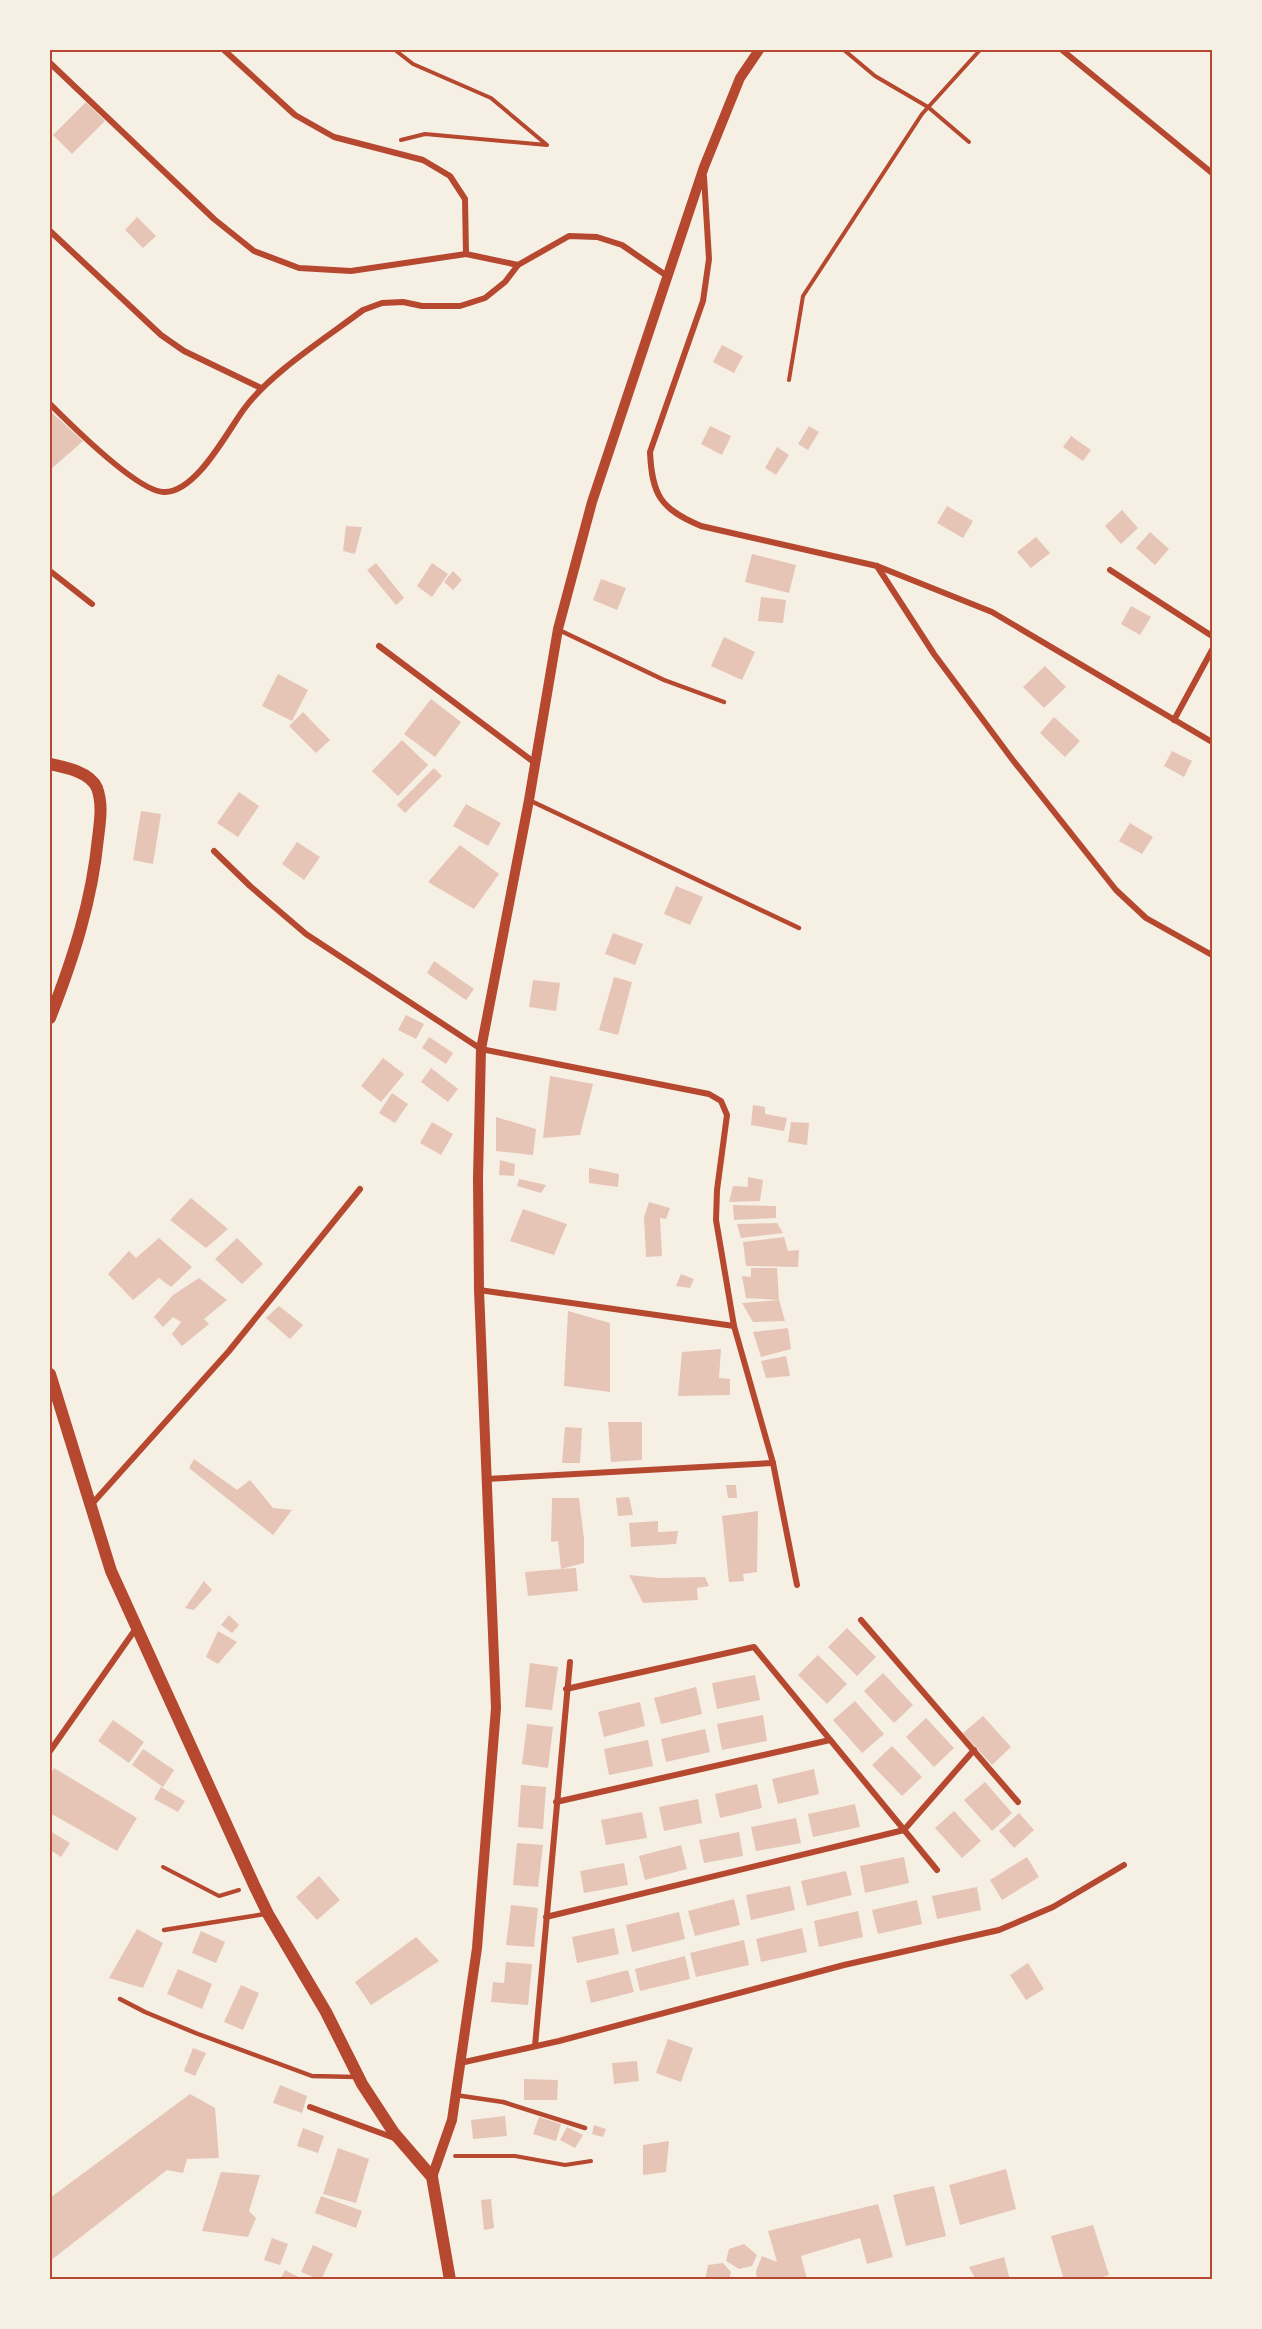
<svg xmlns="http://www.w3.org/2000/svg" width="1262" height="2329" font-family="'PT Sans Narrow',sans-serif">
  <rect width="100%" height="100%" fill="#f6efe4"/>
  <!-- building -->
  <g fill="#e6c5b7">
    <polygon points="86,102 105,121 72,154 53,135"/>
    <polygon points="137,217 156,236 143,248 125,230"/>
    <polygon points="722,345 743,356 734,373 713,362"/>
    <polygon points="50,411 83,441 50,470"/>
    <polygon points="710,426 731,436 722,455 701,444"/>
    <polygon points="809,426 819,432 808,450 798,444"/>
    <polygon points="1071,436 1091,450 1083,461 1063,447"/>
    <polygon points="777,447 789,455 776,475 765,468"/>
    <polygon points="947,506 973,521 963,538 937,523"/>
    <polygon points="1122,510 1138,528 1121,544 1105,526"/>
    <polygon points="346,526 362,527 355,554 343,551"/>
    <polygon points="1150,532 1169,549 1155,565 1136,548"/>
    <polygon points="1036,537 1050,553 1031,568 1017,552"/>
    <polygon points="752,554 796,565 789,593 745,582"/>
    <polygon points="376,563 404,598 396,605 367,570"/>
    <polygon points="432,563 448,574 432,597 417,586"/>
    <polygon points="453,571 462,580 453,590 444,582"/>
    <polygon points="601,579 626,588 617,610 593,600"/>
    <polygon points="761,597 786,600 783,623 758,621"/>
    <polygon points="1131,606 1151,617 1140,635 1121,624"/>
    <polygon points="724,637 755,652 742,680 711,666"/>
    <polygon points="1045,666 1066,687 1044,708 1023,687"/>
    <polygon points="278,674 308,690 292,721 262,706"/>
    <polygon points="431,699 461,722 435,757 404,734"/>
    <polygon points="303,712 330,740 316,753 289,726"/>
    <polygon points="1054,717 1080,741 1065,757 1040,733"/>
    <polygon points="402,740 428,765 398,796 372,771"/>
    <polygon points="1172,751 1192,761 1184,777 1164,766"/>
    <polygon points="434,768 442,776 405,813 397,805"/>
    <polygon points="239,792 259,806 238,837 217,823"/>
    <polygon points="466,804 501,823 488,846 453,826"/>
    <polygon points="141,811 161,814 153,864 133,860"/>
    <polygon points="1130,823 1153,837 1142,854 1119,841"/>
    <polygon points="297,842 320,857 304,880 282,864"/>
    <polygon points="460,845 499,874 474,909 428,882"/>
    <polygon points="676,886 703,897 690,925 664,914"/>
    <polygon points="613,933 643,944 635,965 605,954"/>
    <polygon points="434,961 474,989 466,1000 427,973"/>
    <polygon points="614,977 632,982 618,1035 599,1030"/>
    <polygon points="533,980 560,983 556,1011 529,1007"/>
    <polygon points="406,1015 424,1024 416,1039 398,1030"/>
    <polygon points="429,1037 453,1053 446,1064 422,1048"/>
    <polygon points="383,1058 404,1074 381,1102 361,1086"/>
    <polygon points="431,1068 458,1089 448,1102 421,1082"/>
    <polygon points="550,1076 593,1084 580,1135 543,1138"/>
    <polygon points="392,1093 408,1104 395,1123 379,1113"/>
    <polygon points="753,1105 765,1107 765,1114 787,1118 784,1131 751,1125"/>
    <polygon points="496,1117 536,1129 533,1155 496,1151"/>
    <polygon points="432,1122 453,1134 441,1155 420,1143"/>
    <polygon points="791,1122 809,1123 807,1145 788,1142"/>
    <polygon points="500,1160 515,1164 514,1176 499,1175"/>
    <polygon points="589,1168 619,1174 618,1187 589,1183"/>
    <polygon points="748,1177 763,1180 760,1201 729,1202 733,1186 748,1187"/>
    <polygon points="519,1179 546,1185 541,1193 517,1186"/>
    <polygon points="191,1198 228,1229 206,1248 170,1220"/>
    <polygon points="649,1202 670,1208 666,1219 660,1218 662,1256 646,1257 644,1217"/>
    <polygon points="733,1205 776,1206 776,1218 734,1220"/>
    <polygon points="523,1209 567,1224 554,1255 510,1241"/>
    <polygon points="777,1223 783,1233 741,1238 737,1224"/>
    <polygon points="784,1237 788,1251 799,1250 798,1267 746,1266 743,1242"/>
    <polygon points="159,1238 192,1267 171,1287 159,1278 133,1300 108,1274 129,1251 136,1258"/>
    <polygon points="237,1238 263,1264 242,1284 215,1259"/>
    <polygon points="751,1268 777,1268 779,1300 746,1298 742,1276 751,1277"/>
    <polygon points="681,1274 694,1279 690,1288 676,1286"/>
    <polygon points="199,1278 227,1300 204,1319 209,1324 182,1346 172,1334 181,1322 173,1317 163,1327 154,1317 173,1295"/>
    <polygon points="779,1300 785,1321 753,1322 742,1303"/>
    <polygon points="279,1306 303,1325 290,1339 266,1318"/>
    <polygon points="568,1311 610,1323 610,1392 564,1386"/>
    <polygon points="788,1328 791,1349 761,1357 753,1332"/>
    <polygon points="721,1349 719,1378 730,1379 730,1395 678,1396 682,1352"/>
    <polygon points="786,1356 790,1376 766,1378 761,1361"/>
    <polygon points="608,1422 642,1422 642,1460 611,1462"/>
    <polygon points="565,1427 582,1428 580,1463 562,1463"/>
    <polygon points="194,1459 237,1490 250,1480 273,1508 292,1510 273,1535 189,1468"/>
    <polygon points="726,1485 736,1485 737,1498 728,1498"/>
    <polygon points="629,1497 633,1515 618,1516 616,1498"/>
    <polygon points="552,1498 579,1498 584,1539 584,1563 561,1569 576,1568 578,1591 528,1596 525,1572 561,1569 558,1541 551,1542"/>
    <polygon points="758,1511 757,1572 743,1574 744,1581 729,1582 722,1516"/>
    <polygon points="658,1521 658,1532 678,1531 676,1544 631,1547 629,1523"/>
    <polygon points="629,1575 660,1578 705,1577 709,1586 697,1588 698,1600 643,1603"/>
    <polygon points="204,1581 212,1590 194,1610 185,1608"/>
    <polygon points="229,1615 239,1625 232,1633 221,1625"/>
    <polygon points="847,1628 876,1657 857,1676 828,1647"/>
    <polygon points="218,1631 237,1642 218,1664 206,1657"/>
    <polygon points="818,1655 847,1684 827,1704 798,1675"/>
    <polygon points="530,1663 558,1667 552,1710 525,1707"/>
    <polygon points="883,1673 913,1705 894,1723 864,1691"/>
    <polygon points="755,1675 760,1700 717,1709 712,1683"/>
    <polygon points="696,1687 702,1714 661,1724 654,1698"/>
    <polygon points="855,1701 884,1734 862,1753 833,1720"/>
    <polygon points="640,1702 645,1726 604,1737 598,1712"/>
    <polygon points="763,1715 767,1741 722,1750 717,1724"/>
    <polygon points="983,1716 1011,1747 992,1765 963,1733"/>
    <polygon points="926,1718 954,1748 934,1767 906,1737"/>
    <polygon points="113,1720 144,1742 129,1763 98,1741"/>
    <polygon points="527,1724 553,1727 548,1768 522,1764"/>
    <polygon points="705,1729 710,1752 666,1762 661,1739"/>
    <polygon points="648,1740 653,1766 609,1775 604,1749"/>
    <polygon points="892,1746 922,1777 902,1796 872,1765"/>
    <polygon points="143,1749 174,1770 163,1787 132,1765"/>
    <polygon points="54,1768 137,1818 117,1851 50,1813 50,1775"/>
    <polygon points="814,1769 819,1794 778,1804 772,1779"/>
    <polygon points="985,1782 1012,1813 992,1831 964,1800"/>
    <polygon points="757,1784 762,1808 720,1818 715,1794"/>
    <polygon points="521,1785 546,1787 543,1829 518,1827"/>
    <polygon points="161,1787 185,1801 178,1812 154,1799"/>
    <polygon points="698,1799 702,1823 664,1831 659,1807"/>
    <polygon points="855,1804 860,1827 813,1837 808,1814"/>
    <polygon points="954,1811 981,1841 962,1858 935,1828"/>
    <polygon points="642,1812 647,1838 606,1845 601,1820"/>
    <polygon points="1019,1813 1034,1830 1014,1848 999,1831"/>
    <polygon points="796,1818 801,1843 756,1851 751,1827"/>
    <polygon points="50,1831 70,1843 61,1857 50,1850"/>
    <polygon points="739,1832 743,1856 704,1863 699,1840"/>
    <polygon points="517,1843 543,1845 538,1887 513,1885"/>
    <polygon points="681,1845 687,1869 645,1880 639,1856"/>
    <polygon points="904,1857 909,1883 865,1893 860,1866"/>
    <polygon points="1027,1857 1039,1877 1002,1900 990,1880"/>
    <polygon points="624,1863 628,1885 584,1893 580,1871"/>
    <polygon points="846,1871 852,1895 807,1906 801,1881"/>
    <polygon points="319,1876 340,1900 317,1920 296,1897"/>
    <polygon points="790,1886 795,1910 751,1920 746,1895"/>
    <polygon points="977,1887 981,1910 937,1919 932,1896"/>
    <polygon points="734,1899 740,1925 695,1936 688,1911"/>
    <polygon points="917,1900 922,1924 878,1934 872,1910"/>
    <polygon points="511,1905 538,1908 534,1947 506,1945"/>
    <polygon points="858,1911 863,1937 819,1947 814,1921"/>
    <polygon points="679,1912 685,1939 632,1952 626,1925"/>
    <polygon points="614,1928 619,1954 577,1963 572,1937"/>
    <polygon points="802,1928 807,1952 761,1962 756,1939"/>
    <polygon points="137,1929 163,1943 143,1988 109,1978"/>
    <polygon points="201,1931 225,1942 216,1963 192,1953"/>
    <polygon points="416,1937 439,1961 371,2005 355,1982"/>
    <polygon points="744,1940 749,1965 696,1977 690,1953"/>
    <polygon points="685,1956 690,1979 640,1991 635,1969"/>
    <polygon points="506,1962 532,1964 528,2005 491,2002 493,1982 504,1983"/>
    <polygon points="1028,1963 1044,1989 1026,2000 1010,1975"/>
    <polygon points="178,1969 212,1984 202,2009 167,1994"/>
    <polygon points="628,1970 634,1992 591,2003 586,1981"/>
    <polygon points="241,1985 259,1993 243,2030 224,2022"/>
    <polygon points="668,2039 693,2048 681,2082 656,2073"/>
    <polygon points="193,2048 206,2053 195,2076 184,2071"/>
    <polygon points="637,2061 639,2081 614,2084 612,2063"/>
    <polygon points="524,2079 558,2080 557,2100 524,2100"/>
    <polygon points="280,2085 307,2096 302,2113 273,2103"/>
    <polygon points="190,2094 215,2108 219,2158 187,2159 183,2173 167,2170 50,2261 50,2198"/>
    <polygon points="505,2116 507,2136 473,2139 471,2120"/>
    <polygon points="539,2117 561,2124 556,2141 533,2134"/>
    <polygon points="594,2125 606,2129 603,2137 592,2134"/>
    <polygon points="567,2127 583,2135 575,2148 560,2140"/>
    <polygon points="303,2128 324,2136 318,2153 297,2146"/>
    <polygon points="669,2141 666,2172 643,2175 643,2145"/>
    <polygon points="338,2148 369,2159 356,2203 323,2194"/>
    <polygon points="1006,2169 1016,2209 960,2225 949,2185"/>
    <polygon points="221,2172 260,2175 249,2211 256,2218 248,2237 202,2231"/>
    <polygon points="934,2186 946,2236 906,2246 893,2195"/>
    <polygon points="321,2196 362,2211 356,2228 315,2213"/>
    <polygon points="491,2199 494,2228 484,2230 481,2200"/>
    <polygon points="878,2204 893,2257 867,2264 860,2238 801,2256 807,2279 757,2280 756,2271 762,2256 777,2262 768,2231"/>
    <polygon points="1093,2225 1109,2275 1092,2280 1064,2280 1051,2236"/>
    <polygon points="272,2238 288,2244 280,2265 264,2260"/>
    <polygon points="744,2244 757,2255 752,2266 739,2269 726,2261 729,2249"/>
    <polygon points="313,2245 333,2254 321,2280 301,2272"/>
    <polygon points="1004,2257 1010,2280 976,2280 969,2267"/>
    <polygon points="723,2263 731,2272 729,2280 705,2280 708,2265"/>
    <polygon points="285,2270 304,2280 284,2280 281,2278"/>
  </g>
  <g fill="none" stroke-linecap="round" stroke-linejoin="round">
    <!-- path -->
    <g stroke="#b5482f" stroke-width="4">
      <polyline points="395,50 413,64 491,98 547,145 425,134 401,140"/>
      <polyline points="844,50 875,76 928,107 969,142"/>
      <polyline points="789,380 803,296 922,114 980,50"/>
      <polyline points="163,1867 219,1896 239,1890"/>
      <polyline points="455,2156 515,2156 565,2165 591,2161"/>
    </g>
    <!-- service -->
    <g stroke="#b5482f" stroke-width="4.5">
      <polyline points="559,630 664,680 724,702"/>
      <polyline points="531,801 799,928"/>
      <polyline points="164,1930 265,1914"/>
      <polyline points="120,1999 145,2012 198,2034 312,2076 356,2077"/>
      <polyline points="455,2095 503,2102 585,2128"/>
    </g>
    <!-- minor -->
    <g stroke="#b5482f" stroke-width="6">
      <polyline points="224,50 295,115 334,137 423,160 450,176 465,199 466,254 518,265"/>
      <polyline points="1062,50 1212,173"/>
      <polyline points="50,63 214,219 254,251 299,268 351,271 466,254"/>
      <path d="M704,177L709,259L703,301L650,452C652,496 661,509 701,526L877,566L992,612L1212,742"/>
      <polyline points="50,231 161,335 184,351 261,388"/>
      <path d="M50,404C70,424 138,492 164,492C196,493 227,432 244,409C270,373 326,338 363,310L382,303L403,302L422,306H460L485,298L505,282L518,265L569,236L597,237L622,245L667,276"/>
      <polyline points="877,566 934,654 1012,759 1116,890 1146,918 1212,955"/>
      <polyline points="1110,570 1212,636"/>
      <polyline points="50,571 92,604"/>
      <polyline points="379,646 535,763"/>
      <polyline points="1174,720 1212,650"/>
      <polyline points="214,851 250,886 306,934 481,1049 709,1094 721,1101 727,1115 717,1190 716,1220 734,1326 773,1463 797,1585"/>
      <polyline points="479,1290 734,1326"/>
      <polyline points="486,1479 773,1463"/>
      <polyline points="91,1505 229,1351 360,1189"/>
      <polyline points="861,1620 1018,1802"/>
      <polyline points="566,1689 754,1647 937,1870"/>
      <polyline points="50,1751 137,1627"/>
      <polyline points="556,1802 830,1740"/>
      <polyline points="546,1917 904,1830 974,1750"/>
      <polyline points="535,2046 570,1662"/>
      <polyline points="460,2063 559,2041 844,1965 999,1930 1053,1907 1124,1865"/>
      <polyline points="310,2107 397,2139"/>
    </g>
    <!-- tertiary -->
    <polyline stroke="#b5482f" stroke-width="10" points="432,2177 452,2120 477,1948 496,1708 479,1290 478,1178 481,1049 529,800 558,629 592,502 704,167 740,78 759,50"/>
    <!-- secondary -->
    <g stroke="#b5482f" stroke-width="12">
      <path d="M50,764C65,767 90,772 97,788C103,804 100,822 98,838C92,901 73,959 50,1018"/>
      <polyline points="50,1374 111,1571 254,1885 268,1914 326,2012 362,2084 394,2133 432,2177 450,2280"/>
    </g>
  </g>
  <!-- border -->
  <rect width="1262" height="2329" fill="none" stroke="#f6efe4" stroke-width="102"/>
  <rect x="51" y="51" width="1160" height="2227" fill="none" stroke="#b5482f" stroke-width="2"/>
</svg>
